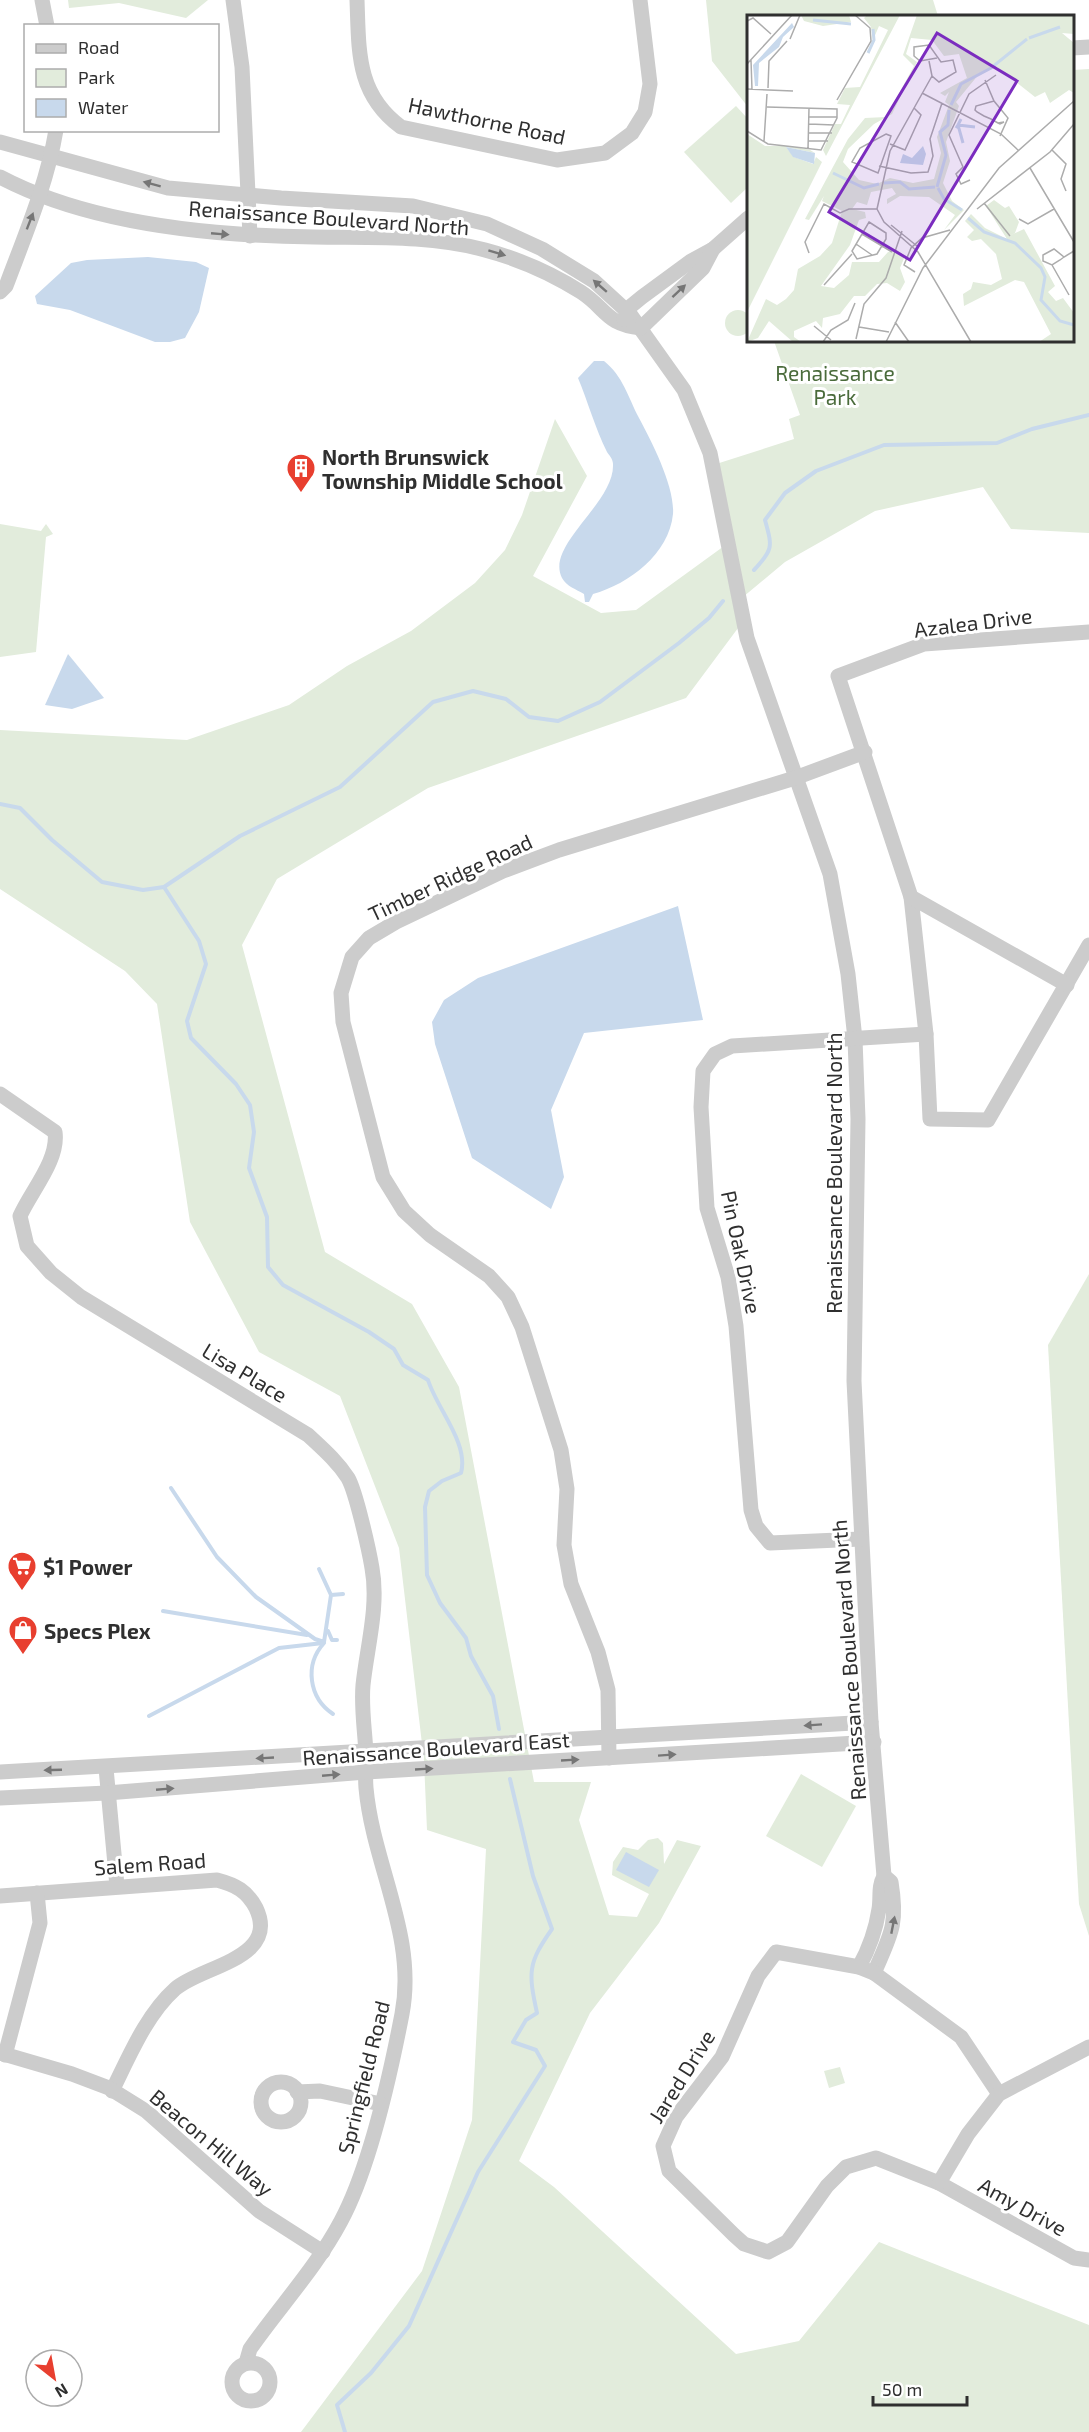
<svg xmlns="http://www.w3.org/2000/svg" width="1089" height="2432" font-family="'Exo 2',sans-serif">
  <rect width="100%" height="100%" fill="#fff"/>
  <!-- green -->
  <g fill="#e2ecdc">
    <polygon points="68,0 208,0 186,18 119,3 69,8"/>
    <polygon points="706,0 933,0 938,16 748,16 748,107 712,61"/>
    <polygon points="1089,69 1089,533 1011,529 983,487 875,511 785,562 737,602 744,620 686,698 428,788 277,879 242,945 325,1252 412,1304 459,1387 534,1782 591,1782 579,1820 609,1915 637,1917 649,1894 612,1875 613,1862 623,1847 638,1850 648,1840 658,1838 663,1843 664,1864 677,1840 701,1846 659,1923 590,2013 519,2161 554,2187 736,2354 799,2341 879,2242 1089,2325 1089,2432 301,2432 422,2271 472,2120 486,1849 427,1830 424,1761 399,1548 340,1396 259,1352 190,1222 157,1004 125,971 0,889 0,730 187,740 289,705 347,666 411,631 475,583 505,550 522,515 555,419 587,476 533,576 601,613 636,610 731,541 713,465 794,439 789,419 800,415 774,341 1072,340 1073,70"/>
    <polygon points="736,106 748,119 748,187 731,203 684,152"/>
    <circle cx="738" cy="323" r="13"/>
    <polygon points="0,524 41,531 46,524 53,534 46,537 36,652 0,657"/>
    <polygon points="1089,1274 1089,1936 1079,1904 1048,1345"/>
    <polygon points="801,1774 856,1806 822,1867 766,1836"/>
    <polygon points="840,2067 845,2083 829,2088 824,2071"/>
  </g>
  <!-- water -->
  <g fill="#c8d9ec">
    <polygon points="148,257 196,262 209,268 199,312 185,338 170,342 155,342 70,310 37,304 35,296 71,263 87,260"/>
    <path d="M594,361H604C623,376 628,397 639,418C652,442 675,487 673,514C669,554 629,584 593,594L589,602H585L584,594C576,589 567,587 562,578C545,545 615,503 613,464C613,459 609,455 607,452C595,428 588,402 578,378Z"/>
    <polygon points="68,654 104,698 72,709 45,705"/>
    <polygon points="678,906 703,1020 584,1033 551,1110 564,1177 551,1209 472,1158 435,1044 432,1022 444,1000 478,978"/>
    <polygon points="626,1852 659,1870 649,1887 616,1870"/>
  </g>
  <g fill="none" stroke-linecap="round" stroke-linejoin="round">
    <!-- stream -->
    <g stroke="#c8d9ec" stroke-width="4">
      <path d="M754,570C774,549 772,546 765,520L785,493L816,471L884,445L997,443L1032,429L1089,415"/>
      <polyline points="0,804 20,808 52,840 102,882 143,890 164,887 240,836 340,787 433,702 473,691 506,699 529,717 558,721 600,702 679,643 709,618 723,601"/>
      <path d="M164,887L199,941L206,964L187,1021L191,1038L236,1084L250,1105L254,1132L249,1168L267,1217L268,1267L283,1285L369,1332L394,1349L403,1365L428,1380C437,1409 469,1443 461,1473L442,1481L429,1491L425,1507L427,1575L440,1603L466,1638L471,1656L493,1696L499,1729"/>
      <polyline points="171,1488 217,1557 256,1597 315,1639 324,1642 331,1595 343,1594"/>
      <polyline points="319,1569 331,1595"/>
      <polyline points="163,1611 307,1635"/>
      <polyline points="328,1631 332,1640 337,1640"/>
      <path d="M324,1643C304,1665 309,1698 333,1714"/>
      <polyline points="149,1716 279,1648 323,1643"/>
      <path d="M345,2432L337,2405L371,2373L409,2326L478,2172L545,2066L536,2050L513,2042L526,2020L537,2013C528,1972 528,1963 552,1929L533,1876L510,1779"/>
    </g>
    <!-- street -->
    <g stroke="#ccc" stroke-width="15">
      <polyline points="42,0 47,26"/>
      <polyline points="233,0 242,67 250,236"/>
      <path d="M357,0C359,51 356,94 401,127L557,160L605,153L632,133L645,112L650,84L640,0"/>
      <polyline points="1072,48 1089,47"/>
      <path d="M0,142L168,188L281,198L413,206L487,224L542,249L594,281L630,314L684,390L710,453L747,638L830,874L848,974L855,1039L858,1119L854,1381L871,1722L884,1876C878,1887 881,1897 879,1909C876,1929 869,1949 859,1967"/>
      <path d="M0,177C91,225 212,236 314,237C371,238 430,235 485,250C519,259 551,273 581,292C607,309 605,324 641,328"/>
      <path d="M0,292L6,286C25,235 47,184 56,130"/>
      <polyline points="624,319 631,306 642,297 691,261 713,249 748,218"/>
      <polyline points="641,328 703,268 713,249"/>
      <polyline points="1089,632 924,644 838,676 911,897 926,1034 930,1119 988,1120 1089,945"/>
      <polyline points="911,897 1067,985"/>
      <path d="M0,1094L55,1132C59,1160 31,1191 20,1216L27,1246L51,1273L81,1297L308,1435C323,1449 337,1461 348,1478C356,1492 369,1550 372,1568C379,1606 367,1647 363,1685C361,1708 365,1731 366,1754C366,1765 365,1777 366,1788C373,1865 417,1936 402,2014C390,2076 370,2167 341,2221C316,2268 280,2306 250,2349L246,2363"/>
      <polyline points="861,1539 770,1543 756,1526 751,1510 736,1326 728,1277 707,1208 701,1107 703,1071 715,1054 732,1046 926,1034"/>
      <polyline points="609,1758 608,1690 598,1652 571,1584 564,1545 567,1489 561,1450 522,1327 508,1297 489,1276 430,1235 404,1211 383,1177 343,1022 341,993 352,957 369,938 396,922 503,871 559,850 795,778 865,752"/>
      <polyline points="106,1768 117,1886"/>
      <polyline points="0,1772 871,1722"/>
      <polyline points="0,1798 107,1793 366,1772 874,1742"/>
      <path d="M0,1896L217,1880C236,1885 247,1891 256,1908C280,1959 201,1966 175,1989C146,2015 129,2057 112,2091"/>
      <path d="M874,1973C891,1934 898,1925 891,1882L884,1876"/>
      <polyline points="0,2053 72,2074 109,2088 146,2111 259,2211 323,2252"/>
      <polyline points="5,2055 40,1923 37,1893"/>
      <circle cx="281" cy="2102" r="20"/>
      <polyline points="297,2092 320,2091 381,2104"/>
      <polyline points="999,2094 961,2037 874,1973 859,1967 776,1952 758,1976 722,2057 676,2117 663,2146 669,2171 734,2235 744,2244 768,2252 787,2242 827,2186 846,2167 876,2158 939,2183 1074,2258 1089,2260"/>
      <polyline points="939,2183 968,2134 999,2094 1089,2047"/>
      <circle cx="251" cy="2382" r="19"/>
    </g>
  </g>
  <!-- one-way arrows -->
  <defs><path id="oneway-solid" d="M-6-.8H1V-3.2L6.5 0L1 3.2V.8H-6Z" transform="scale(1.5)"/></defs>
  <g fill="#767676">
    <use href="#oneway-solid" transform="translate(152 184) rotate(-165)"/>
    <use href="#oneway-solid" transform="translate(30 221) rotate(-69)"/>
    <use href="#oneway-solid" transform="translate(220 234) rotate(5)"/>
    <use href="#oneway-solid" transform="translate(497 253) rotate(17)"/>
    <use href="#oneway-solid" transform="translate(600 286) rotate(-139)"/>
    <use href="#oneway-solid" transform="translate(679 291) rotate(-43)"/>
    <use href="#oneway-solid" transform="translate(813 1725) rotate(176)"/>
    <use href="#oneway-solid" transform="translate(667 1755) rotate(-4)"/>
    <use href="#oneway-solid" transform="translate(265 1758) rotate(177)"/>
    <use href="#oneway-solid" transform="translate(570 1760) rotate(-3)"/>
    <use href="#oneway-solid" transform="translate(424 1769) rotate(-3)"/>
    <use href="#oneway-solid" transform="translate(53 1770) rotate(178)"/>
    <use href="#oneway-solid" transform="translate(331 1775) rotate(-5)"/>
    <use href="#oneway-solid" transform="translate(165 1789) rotate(-5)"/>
    <use href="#oneway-solid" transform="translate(893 1925) rotate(-79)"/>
  </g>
  <!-- icons -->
  <defs>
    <g id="building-pin" transform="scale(1.5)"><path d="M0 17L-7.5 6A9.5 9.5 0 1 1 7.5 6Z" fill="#e83f2f" stroke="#fff"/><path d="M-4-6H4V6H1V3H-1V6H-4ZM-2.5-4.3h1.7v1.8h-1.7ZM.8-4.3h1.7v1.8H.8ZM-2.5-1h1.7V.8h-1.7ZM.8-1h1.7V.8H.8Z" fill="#fff"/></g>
    <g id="supermarket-pin" transform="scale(1.5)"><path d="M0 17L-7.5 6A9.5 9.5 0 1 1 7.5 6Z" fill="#e83f2f" stroke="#fff"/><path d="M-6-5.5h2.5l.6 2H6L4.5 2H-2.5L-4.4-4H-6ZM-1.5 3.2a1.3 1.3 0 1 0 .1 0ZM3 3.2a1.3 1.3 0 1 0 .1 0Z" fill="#fff"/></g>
    <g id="shop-pin" transform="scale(1.5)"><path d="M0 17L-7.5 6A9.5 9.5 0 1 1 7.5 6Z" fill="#e83f2f" stroke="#fff"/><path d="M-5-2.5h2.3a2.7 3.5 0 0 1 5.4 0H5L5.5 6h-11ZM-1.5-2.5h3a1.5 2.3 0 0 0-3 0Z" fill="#fff"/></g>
  </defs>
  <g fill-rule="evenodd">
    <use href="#building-pin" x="301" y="468"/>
    <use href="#supermarket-pin" x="22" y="1566"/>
    <use href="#shop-pin" x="23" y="1630"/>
  </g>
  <g text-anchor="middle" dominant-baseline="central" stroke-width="6" stroke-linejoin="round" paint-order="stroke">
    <!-- street labels -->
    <g font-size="21" fill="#2f2f2f" stroke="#fff">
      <text transform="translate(487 120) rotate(12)">Hawthorne Road</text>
      <text transform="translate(329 217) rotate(4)">Renaissance Boulevard North</text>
      <text transform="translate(973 622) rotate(-7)">Azalea Drive</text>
      <text transform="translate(450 877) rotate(-25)">Timber Ridge Road</text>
      <text transform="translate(833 1173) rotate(-90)">Renaissance Boulevard North</text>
      <text transform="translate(742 1252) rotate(78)">Pin Oak Drive</text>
      <text transform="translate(245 1372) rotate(31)">Lisa Place</text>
      <text transform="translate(848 1660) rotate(-94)">Renaissance Boulevard North</text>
      <text transform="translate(436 1748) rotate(-4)">Renaissance Boulevard East</text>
      <text transform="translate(150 1863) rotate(-4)">Salem Road</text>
      <text transform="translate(681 2076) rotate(-58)">Jared Drive</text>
      <text transform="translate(363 2077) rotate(-76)">Springfield Road</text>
      <text transform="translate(212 2142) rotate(40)">Beacon Hill Way</text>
      <text transform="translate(1023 2206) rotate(29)">Amy Drive</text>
    </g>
    <!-- park labels -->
    <g font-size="21" fill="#4a6b3b" stroke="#fff">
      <text x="835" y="372">Renaissance<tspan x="835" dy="24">Park</tspan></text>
    </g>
    <!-- poi labels -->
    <g font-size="21" font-weight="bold" fill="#2f2f2f" stroke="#fff" text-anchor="start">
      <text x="322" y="456">North Brunswick<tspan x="322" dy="24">Township Middle School</tspan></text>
      <text x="43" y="1566">$1 Power</text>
      <text x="44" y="1630">Specs Plex</text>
    </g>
  </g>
  <!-- overview -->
  <g transform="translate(747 15)">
    <rect width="327" height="327" fill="#fff"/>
    <path d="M54,0H102L104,7L76,11L57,6ZM120,0H153L79,141L76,135L88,109H94L103,90L90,89L98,73L113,72L141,15L132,11L126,25L124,12L117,3ZM170,0H327V19L315,18L327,28V78L322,75L303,88L298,77L288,82L250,52L232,59L209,87L212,91L199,127L203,146L196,168L205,186L217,195L197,215L208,200L182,182L153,181L140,189V184L149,179L145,173L124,177L120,190L110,187L105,194L118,197L119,203L112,205L103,230L74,271L87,273L102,260L105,247H132L141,237L150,235L158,241L153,253L158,267L153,276L140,268L130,269L118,281H107L93,299L76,303L75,313L69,306L47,316V322L54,327H46L22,306L11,323L0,327L19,284L30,290L39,284L47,275L51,254L73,241L85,228L95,196L75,186L77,181L62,205L58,204L101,124L118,103L139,102L167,51L156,40ZM164,23L185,25L197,41L212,39L220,63L193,78L198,81L202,77L198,87L202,90L190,122L194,138L187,164L166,168L143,163L130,169L112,165L96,147L101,134L127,109L145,99L170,47L159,39ZM0,119L18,131H43L63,135L68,138L39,132L47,142L66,149L69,142L75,147L0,297ZM247,185L258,193L262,191L272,207L268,218L262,221L277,214L308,271L301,277L309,286L316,283L327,298V327H292L304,319L277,267L268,265L217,291L216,279L224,274L226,267L244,270L255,264L249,239L234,224L225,226L220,222L227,215L218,206L224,199L238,213L260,224L239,191Z" fill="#e2ecdc" fill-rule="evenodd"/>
    <path d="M45,8L47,12L36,22L32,32L12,48L11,71H8L6,50ZM176,131L179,139L176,150L153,148L156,139L165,143ZM39,132L68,138L67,149L46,142Z" fill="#c8d9ec"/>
    <path fill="none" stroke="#c8d9ec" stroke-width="3" d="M66,5L104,9M282,23L313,12M121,38L127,25L126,14M204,90L214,69L244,53L280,24M214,104L211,110L228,112M209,113L211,110L216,128M86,158L117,173L132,169M137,168L153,167L162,174L188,172M190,172L199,140L193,117L201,110L202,95M191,173L197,184L215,195M221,203L237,217L268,228L294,253L298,262L294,285L313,306L327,310"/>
    <path fill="none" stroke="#acacac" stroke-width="1.5" d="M0,6L6,3L24,19M43,24L53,0M4,45L5,75M182,46L185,61L192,67L209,57L206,45L194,47L182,30L167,32V41L173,46L190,43M0,49L45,0M185,61L143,136L130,194L137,207L171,237L224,327M238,65L247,86L261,103L253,121M21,73L22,46L40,26M0,74L46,76M175,78L254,119L272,136M90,85L124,26L123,13L108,0M247,86L229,91L228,95L230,97L237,101L244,104L251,108L253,109L257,107L251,108M62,102H90M62,109L87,110M0,116L21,129L74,135L90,103V94L20,92M61,118H85M139,119L144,121L131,158L105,147L113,133ZM17,126L20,79M61,126H81M143,129L158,135L174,100L167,93M61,134L62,93M305,135L319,149L314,164L319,176M132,151L164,158L181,157L186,141L183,124L195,88M283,153L327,227M223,165L214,169L209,159L216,152L202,120L222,79L249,60M237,188L263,221M230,194L303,137L327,109M272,204L281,209L307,194M122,207L139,218V224L130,239L110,244L105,236ZM144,210L170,231M115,219L145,237M109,229L125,240M62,238L58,227L77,189L93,198L102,194H130M317,242L307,234L296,240V246L305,250L313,245L317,242L327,236M305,250L322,280M168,257L157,250L164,233L175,223L203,215M77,270L105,239M148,307L162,327M67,311L84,325M112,312L142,317M109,324L117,289L139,263L155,216M76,327L84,315L101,305L108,288M139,327L176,253L252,153L327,86"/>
    <path fill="#7b2cbf" fill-opacity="0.15" stroke="#7b2cbf" stroke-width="3" d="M190,18L270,66L163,245L82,197Z"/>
    <rect width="327" height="327" fill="none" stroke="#2f2f2f" stroke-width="3"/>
  </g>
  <!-- legend -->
  <rect x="24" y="24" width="195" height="108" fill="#ffffff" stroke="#acacac" stroke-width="1.5"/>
  <rect x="36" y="44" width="30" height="9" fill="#cccccc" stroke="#acacac" stroke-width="1.5"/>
  <text x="78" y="54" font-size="18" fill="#2f2f2f">Road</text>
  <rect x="36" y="69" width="30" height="18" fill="#e2ecdc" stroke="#acacac" stroke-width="1.5"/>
  <text x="78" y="84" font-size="18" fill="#2f2f2f">Park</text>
  <rect x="36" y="99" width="30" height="18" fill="#c8d9ec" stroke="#acacac" stroke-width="1.5"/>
  <text x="78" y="114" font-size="18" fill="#2f2f2f">Water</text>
  <!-- north arrow -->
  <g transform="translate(54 2378) rotate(149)"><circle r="28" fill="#ffffff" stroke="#acacac" stroke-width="1.5"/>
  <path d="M0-4.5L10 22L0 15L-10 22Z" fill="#e83f2f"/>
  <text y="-9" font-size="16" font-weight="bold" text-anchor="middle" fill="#2f2f2f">N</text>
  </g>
  <!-- scale -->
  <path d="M873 2396v9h94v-9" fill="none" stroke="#2f2f2f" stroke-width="3"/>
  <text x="882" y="2396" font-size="18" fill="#2f2f2f" stroke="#ffffff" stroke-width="4.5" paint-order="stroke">50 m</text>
</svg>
